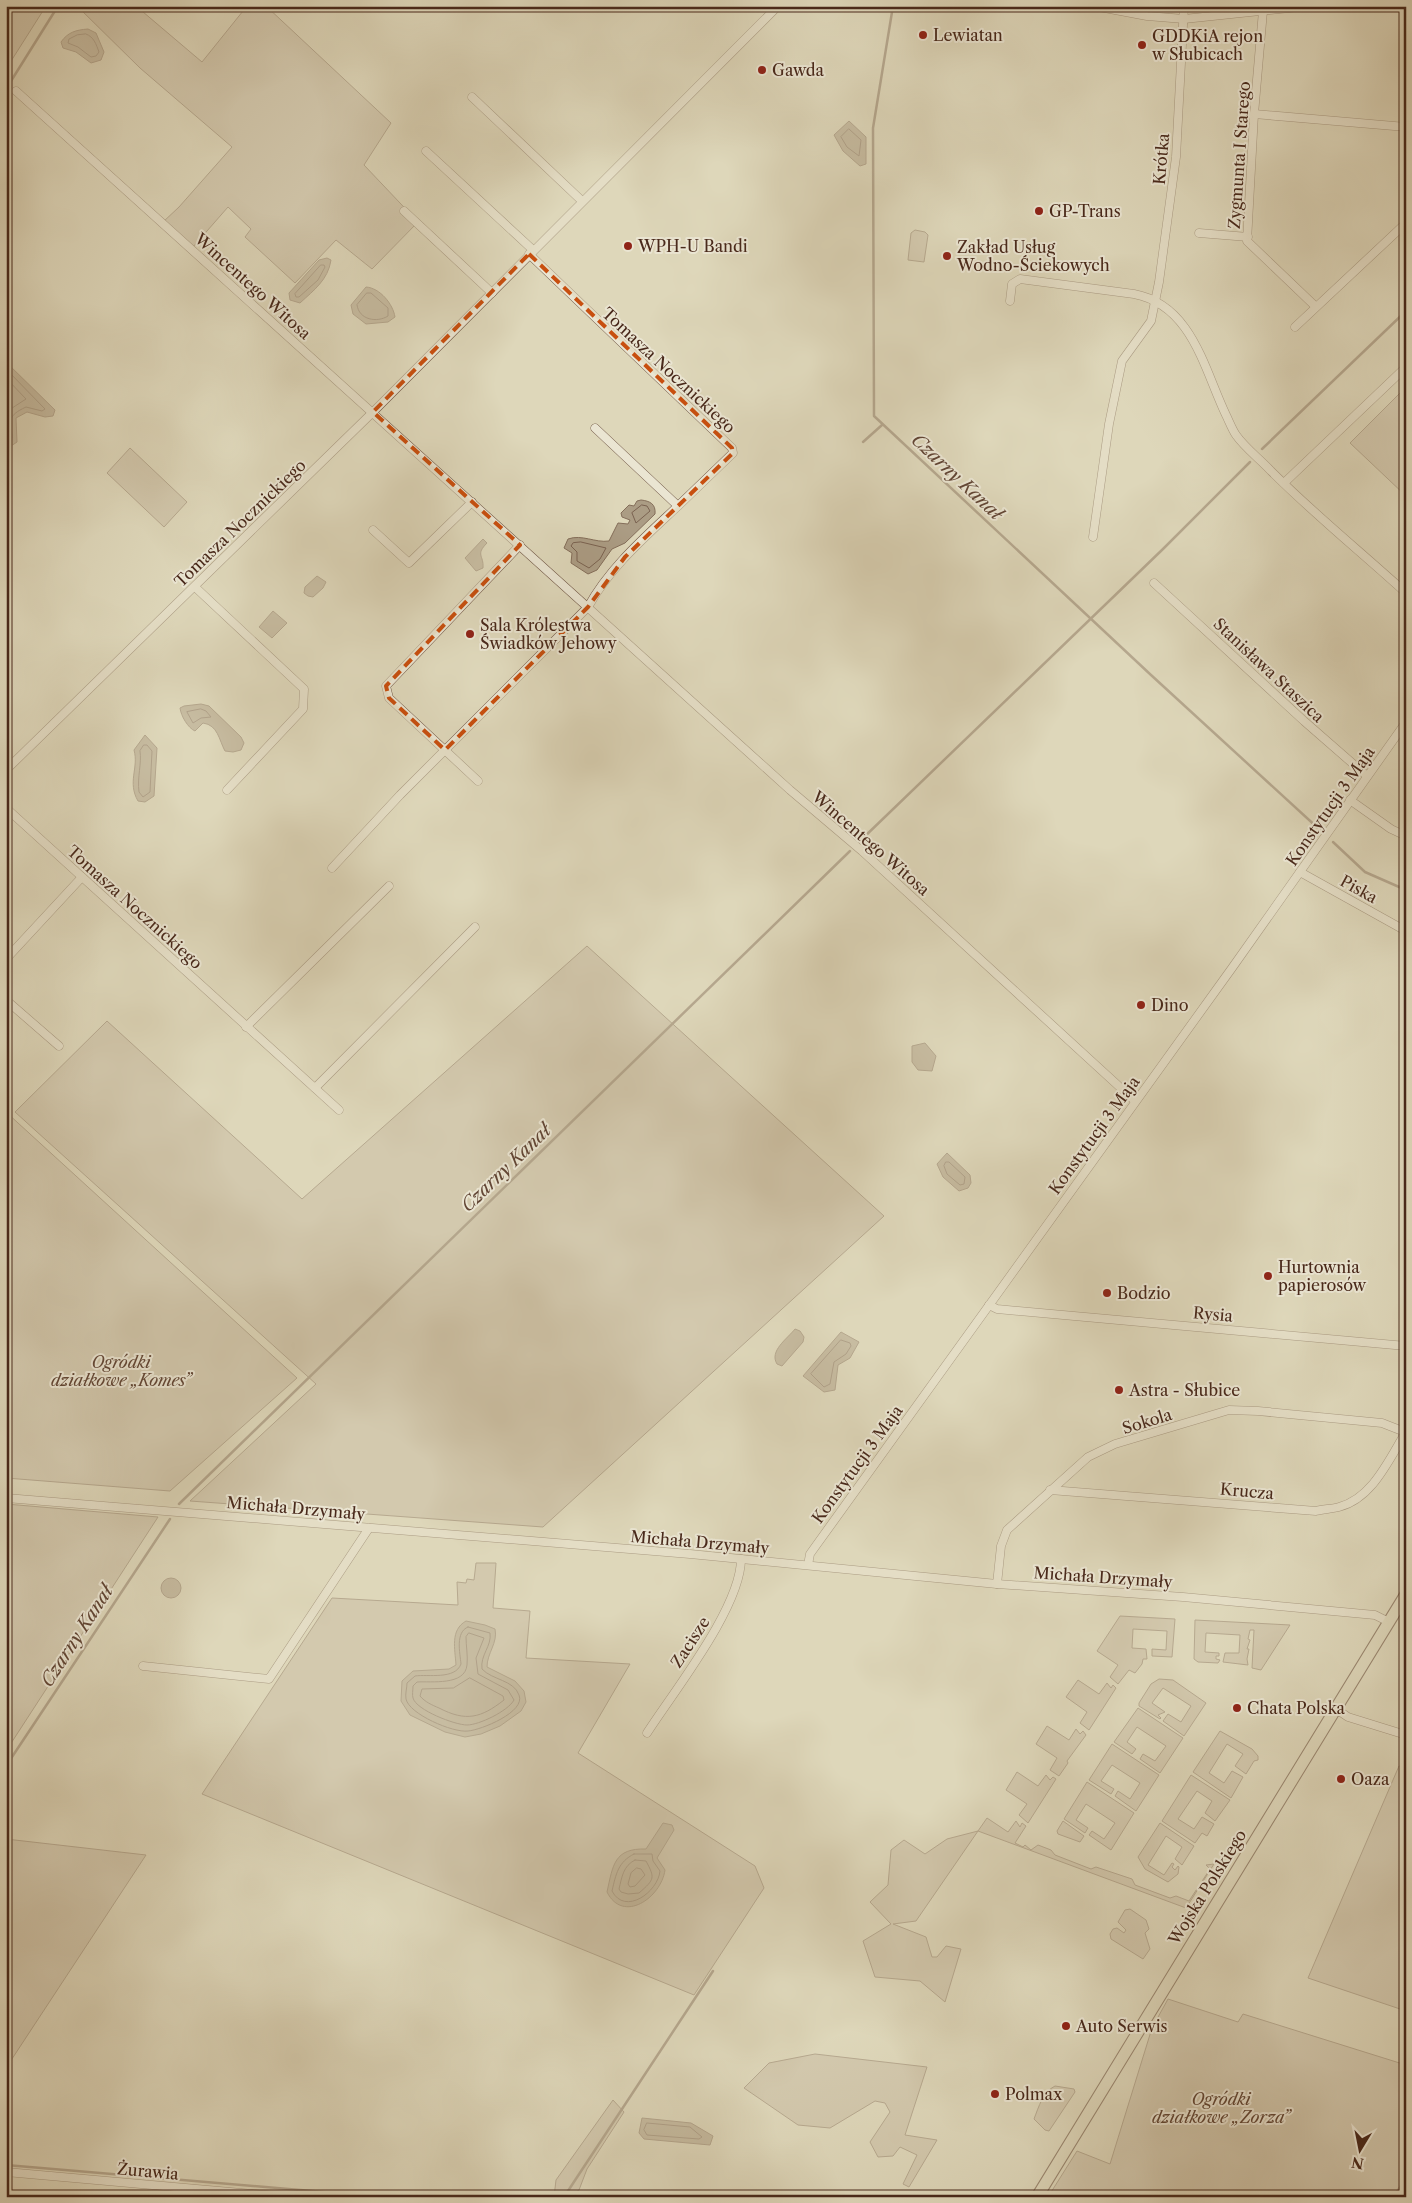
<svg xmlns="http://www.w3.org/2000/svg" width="1412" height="2203" font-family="'Libre Caslon Text',serif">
  <rect width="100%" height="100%" fill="#ded7ba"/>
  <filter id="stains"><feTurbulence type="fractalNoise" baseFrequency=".004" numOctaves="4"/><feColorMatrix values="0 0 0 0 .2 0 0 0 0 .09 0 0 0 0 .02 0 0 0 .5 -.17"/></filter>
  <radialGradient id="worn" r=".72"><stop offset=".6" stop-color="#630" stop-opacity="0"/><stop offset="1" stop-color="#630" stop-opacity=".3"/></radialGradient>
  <!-- green -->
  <g fill="#c5b99f" stroke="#87715d">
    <polygon points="6,6 46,6 6,69"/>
    <polygon points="77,6 136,6 202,62 247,6 266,6 391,123 364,165 418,222 372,269 336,240 295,283 245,237 251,229 228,207 193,247 163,222 179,207 232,147 140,68"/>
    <polygon points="915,230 925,232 928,235 924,262 908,260 911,233"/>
    <polygon points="1406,387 1406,496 1350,443"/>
    <polygon points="130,448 187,502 164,527 107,473"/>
    <polygon points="587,946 884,1216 543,1527 190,1501 316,1384 15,1112 107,1021 302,1199"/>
    <polygon points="6,1112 297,1378 170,1491 6,1478"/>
    <polygon points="6,1504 158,1517 6,1751"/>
    <polygon points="476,1563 496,1563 493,1608 530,1611 526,1658 630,1664 578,1753 755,1866 764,1888 694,1995 202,1794 332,1598 458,1605 457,1582 466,1583 467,1579 474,1580"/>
    <polygon points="1120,1616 1175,1619 1172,1657 1152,1656 1152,1649 1166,1650 1167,1631 1133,1629 1132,1648 1146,1649 1147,1659 1143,1659 1142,1664 1135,1673 1129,1670 1118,1684 1110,1677 1118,1665 1097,1651"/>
    <polygon points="1195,1620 1290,1625 1261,1670 1252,1668 1254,1630 1250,1630 1248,1639 1250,1640 1247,1649 1249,1649 1247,1659 1248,1665 1223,1662 1225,1653 1239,1653 1240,1635 1206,1633 1205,1652 1219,1653 1219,1656 1216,1656 1216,1659 1220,1660 1218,1663 1198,1662 1194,1659"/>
    <polygon points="1159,1679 1173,1680 1206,1703 1184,1736 1163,1721 1168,1714 1181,1722 1191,1706 1163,1688 1152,1703 1165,1712 1158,1715 1161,1718 1160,1719 1139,1706 1139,1703 1151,1684"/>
    <polygon points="1078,1680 1099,1694 1107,1683 1111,1688 1113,1685 1116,1688 1089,1730 1080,1723 1087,1712 1066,1697"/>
    <polygon points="1138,1708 1183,1738 1160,1773 1140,1759 1143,1754 1155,1761 1166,1746 1137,1727 1127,1742 1136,1749 1132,1754 1114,1742"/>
    <polygon points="1047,1726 1069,1740 1076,1729 1080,1734 1083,1731 1086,1735 1067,1761 1068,1763 1059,1776 1050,1770 1057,1758 1036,1744"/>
    <polygon points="1220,1731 1252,1749 1258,1756 1258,1760 1254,1761 1246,1774 1235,1766 1243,1754 1227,1744 1209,1773 1224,1783 1232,1771 1243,1777 1231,1798 1193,1772"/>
    <polygon points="1112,1744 1159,1775 1136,1811 1115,1796 1118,1791 1130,1799 1140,1783 1112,1765 1101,1781 1114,1789 1111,1794 1089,1780"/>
    <polygon points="1399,1766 1406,1768 1406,2011 1308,1978"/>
    <polygon points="1017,1772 1038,1786 1046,1775 1050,1780 1053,1777 1056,1779 1028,1823 1019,1815 1027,1804 1006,1790"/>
    <polygon points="1191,1775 1230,1800 1215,1821 1205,1813 1212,1801 1197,1791 1178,1819 1194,1829 1202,1817 1214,1824 1207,1836 1202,1833 1195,1843 1162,1821"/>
    <polygon points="1087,1782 1134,1813 1111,1850 1089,1835 1092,1831 1104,1839 1115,1823 1086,1804 1076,1820 1088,1828 1085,1833 1064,1819"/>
    <polygon points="987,1818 1008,1832 1016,1821 1020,1827 1022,1823 1026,1826 1015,1843 1023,1847 1025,1845 1031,1850 1038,1845 1051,1850 1055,1855 1091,1869 1096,1867 1132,1879 1135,1885 1170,1898 1176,1896 1189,1901 1210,1869 1206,1865 1214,1864 1186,1908 978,1831 916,1921 893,1924 926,1937 932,1957 937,1957 946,1946 961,1949 945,2002 920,1981 875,1977 863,1941 891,1924 870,1902 888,1885 891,1850 904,1840 925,1854 947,1839 978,1831"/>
    <polygon points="1063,1821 1084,1836 1080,1842 1058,1834 1057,1831"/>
    <polygon points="1160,1823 1194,1846 1182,1865 1175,1859 1182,1847 1166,1836 1148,1865 1164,1875 1172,1863 1174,1864 1172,1867 1175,1870 1178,1866 1179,1867 1178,1874 1168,1882 1145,1869 1138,1857"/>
    <polygon points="6,1839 146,1855 6,2068"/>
    <polygon points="1130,1909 1146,1920 1149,1929 1145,1933 1150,1949 1143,1959 1111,1939 1110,1934 1113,1929 1117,1928 1124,1933 1126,1930 1118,1922 1125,1910"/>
    <polygon points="1168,1999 1238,2022 1243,2014 1406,2065 1406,2197 1048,2197 1077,2151 1110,2164 1152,2028"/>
    <polygon points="815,2054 927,2067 905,2135 937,2140 909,2187 903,2184 917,2155 900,2147 893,2156 878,2157 870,2142 890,2112 885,2103 875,2101 830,2128 798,2125 744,2088 769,2063"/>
    <path d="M1055,2086L1074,2089L1075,2092L1049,2131L1045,2130L1034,2119C1039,2106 1043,2092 1055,2086Z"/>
    <polygon points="613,2100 624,2112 587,2169 579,2190 568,2197 554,2197 556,2180"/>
  </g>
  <!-- water -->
  <g fill="#ab9c84" stroke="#846e5a">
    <path d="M88,29L96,33L104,52L101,60L91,63L76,52L63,48L61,42C68,32 76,30 88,29Z"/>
    <polygon points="849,121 866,137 866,164 860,166 843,151 834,135"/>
    <path d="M327,258L331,260C328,280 314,290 300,303L290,300L289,293L319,260Z"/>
    <path d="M366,287C380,288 393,304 395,317L388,322L366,324L353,314L351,305Z"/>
    <polygon points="6,362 55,410 53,416 45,417 27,412 16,418 17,442 11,446 6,444"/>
    <path d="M641,500C650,501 656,504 655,514L625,543L612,549L597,570L588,574L571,563L572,553L564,548L568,539C582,534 595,543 609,541L618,523L628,524L630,520L622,517L621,513L629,505L634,506L637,501Z"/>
    <path d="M483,539L487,543C475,555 484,555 483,568L476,571L465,558Z"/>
    <polygon points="317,576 326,582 323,588 313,597 308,596 304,593 305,587"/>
    <polygon points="273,611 287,623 272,638 259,627"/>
    <path d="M201,704L209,706L241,737L244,743L241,750L233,752L225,751C219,740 218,725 203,723L195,731C188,728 181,716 180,708L184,706Z"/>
    <path d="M145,735L157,748L154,796L145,802L138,801C127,782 139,768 134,750Z"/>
    <polygon points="925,1043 936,1056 932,1071 918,1070 912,1062 912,1046"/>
    <polygon points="947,1153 970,1175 971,1183 968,1188 959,1191 943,1177 937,1164"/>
    <path d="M795,1329L800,1331L804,1337L803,1342L782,1366L777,1364C769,1351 787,1339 795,1329Z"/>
    <polygon points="841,1332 859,1342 850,1358 838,1365 835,1390 824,1392 803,1376"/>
    <circle cx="171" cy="1588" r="10"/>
    <path d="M466,1621L485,1625L495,1629C498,1643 487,1653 487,1667L515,1681L524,1691L526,1702L521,1711L500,1726L481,1734L465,1737L445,1732L410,1715L401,1701L402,1681L413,1671L449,1669L456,1665C455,1649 450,1630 466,1621Z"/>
    <path d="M663,1823L672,1825L674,1830L657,1858L665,1870C661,1898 623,1924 607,1892C613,1865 614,1848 646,1849Z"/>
    <polygon points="642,2118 691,2123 713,2136 710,2145 644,2139 639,2133"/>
  </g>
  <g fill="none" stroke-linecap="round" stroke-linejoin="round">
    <!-- shore -->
    <g stroke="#7a6250" stroke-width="1">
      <path d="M86,34C94,37 96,44 99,52L96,56L91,57L78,47L68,43L69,39L77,35Z"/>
      <polygon points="849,129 861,140 859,156 847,147 841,137"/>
      <polygon points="321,265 324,265 325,267 318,280 299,297 296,297 295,294"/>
      <path d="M367,293H371L388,308V316C377,323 359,320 357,305Z"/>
      <path d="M6,369L45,409L42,411L26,407C7,416 11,419 12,438L6,440"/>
      <polyline points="6,378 26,399 6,412"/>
      <polygon points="642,505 647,506 650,511 636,523 632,513"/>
      <polygon points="581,542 606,548 600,559 589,568 577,561 577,552 571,546 573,543"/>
      <polygon points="201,709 206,711 211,717 201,718 193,723 187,712"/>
      <path d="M144,745H147L152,751L150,792L143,797L139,792C137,777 142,763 140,751Z"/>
      <polygon points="946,1162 949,1162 965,1177 964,1184 960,1185 947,1174 944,1166"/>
      <polygon points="841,1340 850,1343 851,1346 846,1354 834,1362 830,1384 824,1387 811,1374"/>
      <path d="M468,1627L490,1633C492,1646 480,1655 482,1669C492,1680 514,1680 519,1695C526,1712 481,1730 468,1731C453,1733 409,1714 406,1699C405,1694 407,1688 407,1683L415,1676C428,1674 455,1680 461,1664C460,1653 455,1632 468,1627Z"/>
      <path d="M469,1633L484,1638L476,1658L478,1674L508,1690L514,1700C508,1711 479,1725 467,1725C455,1725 416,1710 413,1698C412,1695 413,1690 413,1686L417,1682C431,1681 465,1686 467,1665C468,1656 466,1646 466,1637Z"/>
      <path d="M470,1678L503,1696L504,1700C481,1718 466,1722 439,1708C432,1705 425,1702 420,1696L422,1689L453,1688Z"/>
      <path d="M634,1854H652L653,1861L660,1871C658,1892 625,1916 612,1891C616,1874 618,1862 634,1854Z"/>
      <path d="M635,1860L646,1861C655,1878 655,1879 639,1893L628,1894L621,1892L619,1889C622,1877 623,1866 635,1860Z"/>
      <polygon points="637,1868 641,1869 645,1875 635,1886 630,1887 628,1884 631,1873"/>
      <polygon points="647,2123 690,2127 702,2137 699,2139 647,2135 644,2130"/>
    </g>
    <!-- stream -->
    <g stroke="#846e5a" stroke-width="2.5">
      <polyline points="893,6 873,128 874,416 1151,675 1320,830"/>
      <polyline points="6,89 58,6"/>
      <polyline points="863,442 882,425"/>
      <polyline points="1262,449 1406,311"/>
      <polyline points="861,840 1163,549 1250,462"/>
      <polyline points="1333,842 1365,872 1406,890"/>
      <polyline points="179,1504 850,851"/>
      <polyline points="6,1766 170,1519"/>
      <polyline points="6,2165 382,2197"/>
      <polyline points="564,2197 713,1971"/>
      <polyline points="1393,2197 1406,2179"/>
    </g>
    <!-- street casing -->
    <g stroke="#6e5443" stroke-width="9">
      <g id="street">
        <polyline points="1094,6 1147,16 1184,19 1309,6"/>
        <polyline points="1263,11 1254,114 1247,241 1315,306"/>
        <polyline points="16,91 790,790 862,851 1135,1101"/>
        <polyline points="472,97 582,201"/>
        <polyline points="1254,114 1406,127"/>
        <polyline points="426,151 533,250"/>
        <polyline points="404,211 492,293"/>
        <polyline points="1199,233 1248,237"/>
        <polyline points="529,254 732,448 733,453 678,506 595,428"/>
        <path d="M1010,301L1012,284L1020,279L1134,294C1192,305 1204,369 1226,415C1229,421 1232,429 1236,435C1245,448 1260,459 1271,471C1314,514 1361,552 1406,593"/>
        <polyline points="1295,327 1406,223"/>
        <polyline points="1284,483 1406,367"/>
        <polyline points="373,530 409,563 472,502"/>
        <polyline points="1093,537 1109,424 1122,361 1151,321 1159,282 1176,157 1184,6"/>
        <polyline points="1154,583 1304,721 1367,776"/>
        <polyline points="195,587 304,689 303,709 227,790"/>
        <polyline points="6,770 373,412 778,6"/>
        <polyline points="478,781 389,698 386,686 520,545"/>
        <polyline points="1350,800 1391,829 1406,836"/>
        <polyline points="6,808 339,1110"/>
        <path d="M332,868L400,795L588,607C610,567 645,537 678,506"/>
        <polyline points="1300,872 1406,931"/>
        <polyline points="6,959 82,877"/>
        <polyline points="6,1000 59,1046"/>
        <polyline points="246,1027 389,886"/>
        <polyline points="315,1088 475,927"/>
        <polyline points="989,1305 997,1309 1406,1346"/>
        <path d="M1050,1490L1316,1511C1323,1509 1332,1509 1339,1507C1373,1498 1389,1459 1406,1432"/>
        <polyline points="6,1498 690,1554 997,1584 1183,1597 1375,1615 1389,1622"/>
        <polyline points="808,1565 810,1554 815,1547 1232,968 1406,722"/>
        <polyline points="997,1584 1001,1546 1007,1530 1088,1457 1115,1444 1229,1410 1258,1411 1382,1423 1405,1432"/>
        <polyline points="143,1666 269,1679 369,1528"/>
        <polyline points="1336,1709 1348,1717 1406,1735"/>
        <path d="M647,1733C674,1691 741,1607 741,1559"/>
        <polyline points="6,2172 287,2197"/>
      </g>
    </g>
    <!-- primary casing -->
    <g stroke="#49291b" stroke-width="13">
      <polyline id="primary" points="1037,2197 1406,1594"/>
    </g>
    <!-- street -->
    <use href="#street" stroke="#eae5d2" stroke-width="8"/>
    <!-- primary -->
    <use href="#primary" stroke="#ded7ba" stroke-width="11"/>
  </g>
  <!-- marked area -->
  <path d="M0 0H1412V2203H0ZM529,254L732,448L733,453L625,557L588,607L445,750L389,698L386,686L520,545L373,412Z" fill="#ded7ba" fill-opacity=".55" fill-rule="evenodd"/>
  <path fill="none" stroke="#c84f0f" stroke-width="4" stroke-dasharray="10 6" stroke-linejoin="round" d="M529,254L732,448L733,453L625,557L588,607L445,750L389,698L386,686L520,545L373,412Z"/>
  <!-- markers -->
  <g fill="#8f2418" stroke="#eae5d2" stroke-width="2">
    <circle cx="923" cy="35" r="5"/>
    <circle cx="1142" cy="45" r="5"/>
    <circle cx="762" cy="70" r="5"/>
    <circle cx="1039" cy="211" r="5"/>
    <circle cx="628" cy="246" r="5"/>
    <circle cx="947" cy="256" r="5"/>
    <circle cx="470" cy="634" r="5"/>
    <circle cx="1141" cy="1005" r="5"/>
    <circle cx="1268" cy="1276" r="5"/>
    <circle cx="1107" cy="1293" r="5"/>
    <circle cx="1119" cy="1390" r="5"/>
    <circle cx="1237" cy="1708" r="5"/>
    <circle cx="1341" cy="1779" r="5"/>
    <circle cx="1066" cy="2026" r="5"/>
    <circle cx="995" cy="2094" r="5"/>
  </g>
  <g text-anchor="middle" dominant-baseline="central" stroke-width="4" stroke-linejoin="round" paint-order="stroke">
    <!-- poi labels -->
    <g font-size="16" fill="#49291b" stroke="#eae5d2" text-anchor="start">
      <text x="933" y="35">Lewiatan</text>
      <text x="1152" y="36">GDDKiA rejon<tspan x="1152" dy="18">w Słubicach</tspan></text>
      <text x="772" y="70">Gawda</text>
      <text x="1049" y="211">GP-Trans</text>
      <text x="638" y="246">WPH-U Bandi</text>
      <text x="957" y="247">Zakład Usług<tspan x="957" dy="18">Wodno-Ściekowych</tspan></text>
      <text x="480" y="625">Sala Królestwa<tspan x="480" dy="18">Świadków Jehowy</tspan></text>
      <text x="1151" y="1005">Dino</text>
      <text x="1278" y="1267">Hurtownia<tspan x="1278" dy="18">papierosów</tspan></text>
      <text x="1117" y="1293">Bodzio</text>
      <text x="1129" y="1390">Astra - Słubice</text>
      <text x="1247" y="1708">Chata Polska</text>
      <text x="1351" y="1779">Oaza</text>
      <text x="1076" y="2026">Auto Serwis</text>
      <text x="1005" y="2094">Polmax</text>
    </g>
    <!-- street labels -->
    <g font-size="16" fill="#49291b" stroke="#eae5d2">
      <text transform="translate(1239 155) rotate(-86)">Zygmunta I Starego</text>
      <text transform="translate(1161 159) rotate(-85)">Krótka</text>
      <text transform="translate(253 286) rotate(42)">Wincentego Witosa</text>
      <text transform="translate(669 370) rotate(43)">Tomasza Nocznickiego</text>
      <text transform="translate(240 523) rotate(-44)">Tomasza Nocznickiego</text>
      <text transform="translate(1269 670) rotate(43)">Stanisława Staszica</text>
      <text transform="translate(1330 806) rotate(-55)">Konstytucji 3 Maja</text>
      <text transform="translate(871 843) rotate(41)">Wincentego Witosa</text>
      <text transform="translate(1359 889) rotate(29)">Piska</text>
      <text transform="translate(135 907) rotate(42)">Tomasza Nocznickiego</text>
      <text transform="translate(1094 1135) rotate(-54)">Konstytucji 3 Maja</text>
      <text transform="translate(1213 1314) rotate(5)">Rysia</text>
      <text transform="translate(1147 1421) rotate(-17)">Sokola</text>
      <text transform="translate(857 1464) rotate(-54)">Konstytucji 3 Maja</text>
      <text transform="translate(1247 1491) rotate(5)">Krucza</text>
      <text transform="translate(296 1508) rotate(5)">Michała Drzymały</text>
      <text transform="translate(700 1542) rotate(5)">Michała Drzymały</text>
      <text transform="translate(1103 1577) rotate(4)">Michała Drzymały</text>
      <text transform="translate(690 1642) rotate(-57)">Zacisze</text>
      <text transform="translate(1207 1887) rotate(-58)">Wojska Polskiego</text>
      <text transform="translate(148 2171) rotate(5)">Żurawia</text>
    </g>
    <!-- park labels -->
    <g font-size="16" font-style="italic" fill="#624635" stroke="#eae5d2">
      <text x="121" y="1362">Ogródki<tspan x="121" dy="18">działkowe „Komes”</tspan></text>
      <text x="1221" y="2099">Ogródki<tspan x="1221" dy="18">działkowe „Zorza”</tspan></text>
    </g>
    <!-- water labels -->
    <g font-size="18" font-style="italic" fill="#624635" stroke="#eae5d2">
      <text transform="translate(957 477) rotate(43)">Czarny Kanał</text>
      <text transform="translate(506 1168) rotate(-44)">Czarny Kanał</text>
      <text transform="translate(77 1636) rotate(-57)">Czarny Kanał</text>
    </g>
  </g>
  <!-- margin -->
  <rect width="1412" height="2203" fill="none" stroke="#ded7ba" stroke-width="25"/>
  <rect x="8" y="8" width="1397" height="2188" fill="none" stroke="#49291b" stroke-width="2.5"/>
  <rect x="12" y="12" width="1387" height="2178" fill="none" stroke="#49291b"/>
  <!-- north arrow -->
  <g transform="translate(1360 2150) rotate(190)" stroke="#eae5d2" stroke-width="4" paint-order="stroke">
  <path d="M0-4L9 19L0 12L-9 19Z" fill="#49291b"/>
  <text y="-8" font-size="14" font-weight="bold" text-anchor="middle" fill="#49291b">N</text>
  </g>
  <rect width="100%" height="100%" filter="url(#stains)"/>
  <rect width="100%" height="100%" fill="url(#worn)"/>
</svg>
